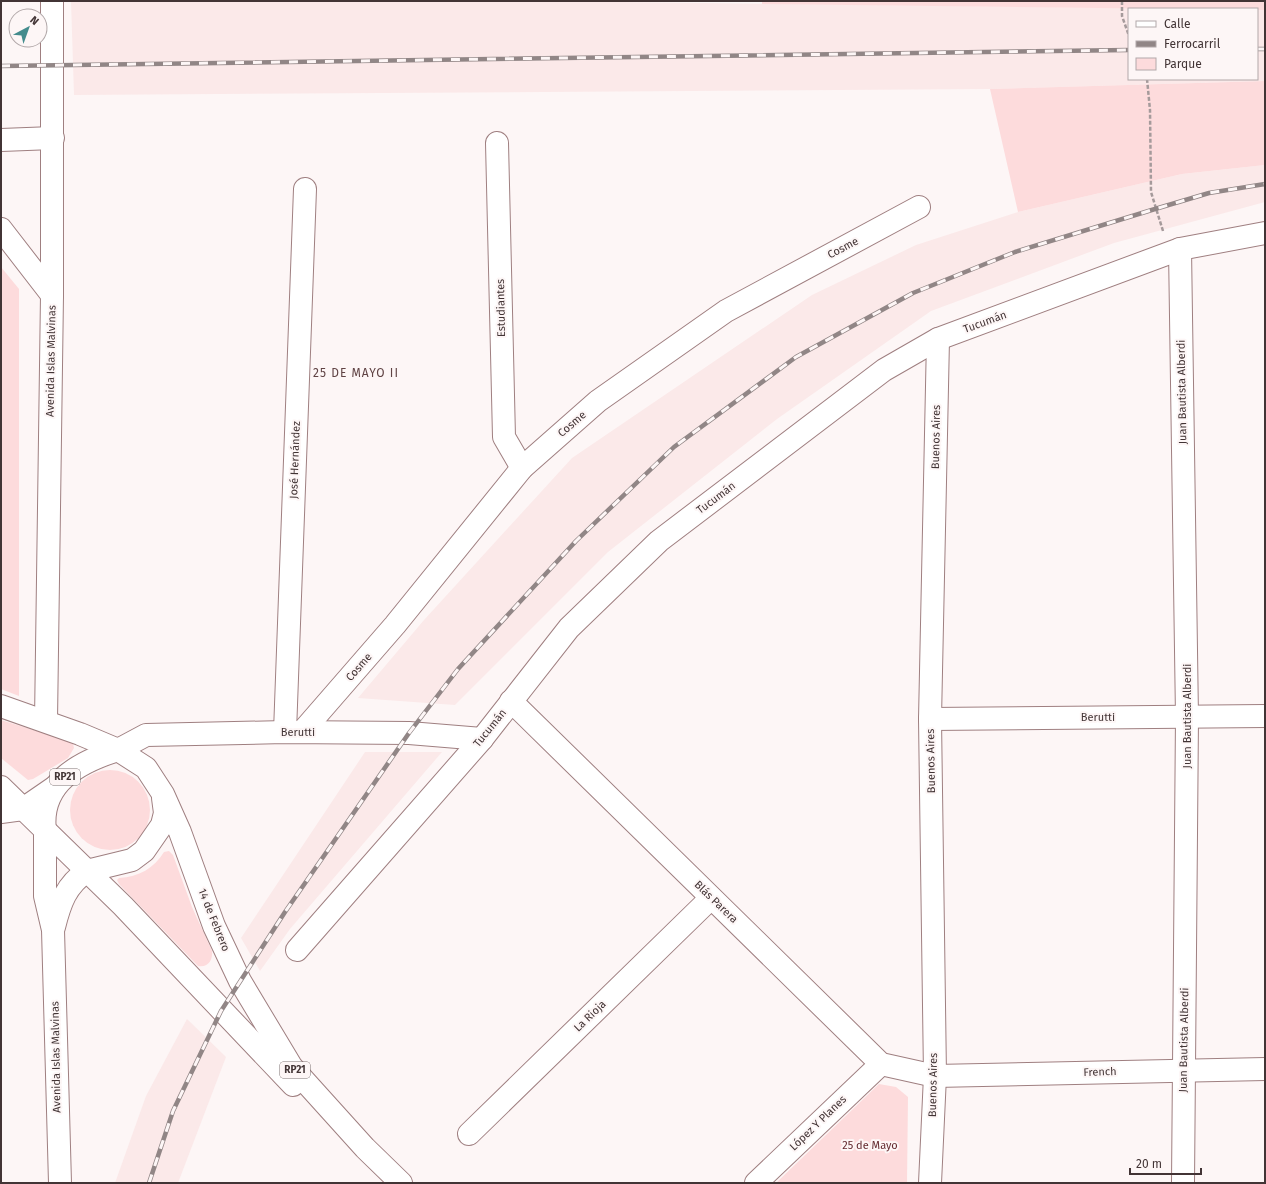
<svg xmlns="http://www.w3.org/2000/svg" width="1266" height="1184" font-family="'Fira Sans',sans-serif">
  <rect width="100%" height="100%" fill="#fdf6f6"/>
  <!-- built -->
  <g fill="#fbe9e9">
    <polygon points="71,1 541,1 1212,9 1129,9 1129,79 1257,79 1257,10 1265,10 1265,81 990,89 74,95"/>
    <polygon points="1265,165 1265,202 1114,243 931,311 777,419 608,552 455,705 358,698 424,620 572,458 812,295 916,245 1018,212 1182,174"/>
    <polygon points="365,752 442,752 290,929 260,971 241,938"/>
    <polygon points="187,1019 226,1057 178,1183 115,1183 146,1096"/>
  </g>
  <!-- green -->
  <g fill="#fddbdc">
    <polygon points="762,1 1265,1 1265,10 762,4"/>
    <polygon points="1265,81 1265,165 1182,174 1018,212 990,89"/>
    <polygon points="1,267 19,289 19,696 1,689"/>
    <polygon points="1,720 69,741 73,744 74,748 68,758 33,779 28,780 1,758"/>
    <circle cx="110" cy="810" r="40"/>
    <path d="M169,851L173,855L192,907L212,951C213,960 208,968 198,966L119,884L117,880L119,878C139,877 154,868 164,852Z"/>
    <polygon points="879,1084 896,1087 908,1097 907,1183 776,1183"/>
  </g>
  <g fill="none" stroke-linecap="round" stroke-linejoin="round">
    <!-- minor casing -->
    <g stroke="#9f7f80" stroke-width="24">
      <g id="minor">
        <polyline points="1,140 53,138"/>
        <polyline points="497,143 504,437 522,468"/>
        <polyline points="1,229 52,295"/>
        <polyline points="1180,249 1187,717 1183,1183"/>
        <polyline points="511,701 881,1064 935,1076 1265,1069"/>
        <polyline points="930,719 1265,716"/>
        <polyline points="46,721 52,295 52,1"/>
        <polyline points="285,732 305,189"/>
        <polyline points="302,732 395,625 522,468 598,401 726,311 919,207"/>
        <polyline points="118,750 146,735 285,732 409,733 482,739"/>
        <polyline points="1,812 23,809 55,787"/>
        <polyline points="45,831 45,896 53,930 60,1183"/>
        <path d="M54,927C60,903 66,885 87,871"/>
        <polyline points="297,950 482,739 569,628 659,541 884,370 938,339 1180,249 1265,233"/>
        <polyline points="469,1134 711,898"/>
        <polyline points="756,1183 881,1064"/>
        <polyline points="930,1183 935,1076 930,719 938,339"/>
      </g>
    </g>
    <!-- major casing -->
    <g stroke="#9f7f80" stroke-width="24">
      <g id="major">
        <polyline points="1,706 80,734 118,750 146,768 163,794 180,832 214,926 240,981 291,1066 365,1148 401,1183"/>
        <polyline points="1,787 123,906 293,1085"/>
        <path d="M45,831C39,783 79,762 118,750"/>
        <polyline points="87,871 132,860 144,851 162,825 165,813 163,798"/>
      </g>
    </g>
    <!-- path -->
    <g stroke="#a59a9b" stroke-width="2.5" stroke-dasharray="4 2" stroke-linecap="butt">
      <polyline points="1122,1 1122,16 1129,36"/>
      <polyline points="1147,79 1150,110 1151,192 1163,231"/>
    </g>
    <!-- minor -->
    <use href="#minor" stroke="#fff" stroke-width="22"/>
    <!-- major -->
    <use href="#major" stroke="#fff" stroke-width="22"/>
    <!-- rail casing -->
    <g stroke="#918686" stroke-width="4.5">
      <g id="rail">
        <polyline points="1257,49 1265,49"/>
        <polyline points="1,66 1129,50"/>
        <polyline points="149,1183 173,1111 221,1011 285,912 409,733 458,669 576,541 674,447 796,357 913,293 1015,252 1155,209 1209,193 1265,184"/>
      </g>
    </g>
    <!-- rail -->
    <use href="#rail" stroke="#fdf6f6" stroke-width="3" stroke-dasharray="9" stroke-linecap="butt"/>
  </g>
  <g text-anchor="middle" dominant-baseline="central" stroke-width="4" stroke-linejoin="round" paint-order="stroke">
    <!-- shield labels -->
    <g fill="#fdf6f6" stroke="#7a6e6f" stroke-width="1">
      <rect x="50" y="769" width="30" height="16" rx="3"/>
      <rect x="280" y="1062" width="30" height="16" rx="3"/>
    </g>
    <g font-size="10" font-weight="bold" fill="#423435">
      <text x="65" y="777">RP21</text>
      <text x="295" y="1070">RP21</text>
    </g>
    <!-- street labels -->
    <g font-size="11" fill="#423435" stroke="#fdf6f6">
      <text transform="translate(843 248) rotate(-28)">Cosme</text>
      <text transform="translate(501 308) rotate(-91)">Estudiantes</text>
      <text transform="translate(985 322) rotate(-20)">Tucumán</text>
      <text transform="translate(51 361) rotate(-89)">Avenida Islas Malvinas</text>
      <text transform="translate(1182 392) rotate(-91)">Juan Bautista Alberdi</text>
      <text transform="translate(572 424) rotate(-41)">Cosme</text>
      <text transform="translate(936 437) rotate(-89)">Buenos Aires</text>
      <text transform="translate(295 460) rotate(-88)">José Hernández</text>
      <text transform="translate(716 498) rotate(-37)">Tucumán</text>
      <text transform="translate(359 667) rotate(-49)">Cosme</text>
      <text transform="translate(1187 716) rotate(-90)">Juan Bautista Alberdi</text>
      <text x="1098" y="717">Berutti</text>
      <text transform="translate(490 728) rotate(-51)">Tucumán</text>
      <text x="298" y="732">Berutti</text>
      <text transform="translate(931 761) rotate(-91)">Buenos Aires</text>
      <text transform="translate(716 902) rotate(44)">Blás Parera</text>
      <text transform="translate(214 920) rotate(68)">14 de Febrero</text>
      <text transform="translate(590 1016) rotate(-44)">La Rioja</text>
      <text transform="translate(1184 1040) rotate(-89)">Juan Bautista Alberdi</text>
      <text transform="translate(56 1057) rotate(-91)">Avenida Islas Malvinas</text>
      <text transform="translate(1100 1072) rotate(-2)">French</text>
      <text transform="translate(933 1085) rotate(-89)">Buenos Aires</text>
      <text transform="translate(818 1123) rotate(-44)">López Y Planes</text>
    </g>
    <!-- park labels -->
    <g font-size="11" fill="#642a2f" stroke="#fdf6f6">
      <text x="870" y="1145">25 de Mayo</text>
    </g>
    <!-- neighbourhood labels -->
    <g font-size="12" letter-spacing="1" fill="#604344" stroke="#fdf6f6">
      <text x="356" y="373">25 DE MAYO II</text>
    </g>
  </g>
  <!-- border -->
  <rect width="1266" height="1184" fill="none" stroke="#423435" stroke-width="4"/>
  <!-- legend -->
  <rect x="1128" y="8" width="130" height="72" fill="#fdf6f6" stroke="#b2a8a9"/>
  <rect x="1136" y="21" width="20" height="6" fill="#ffffff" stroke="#b2a8a9"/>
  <text x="1164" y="28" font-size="12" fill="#423435">Calle</text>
  <rect x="1136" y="41" width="20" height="6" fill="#918686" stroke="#b2a8a9"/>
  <text x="1164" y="48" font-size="12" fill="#423435">Ferrocarril</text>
  <rect x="1136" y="58" width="20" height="12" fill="#fddbdc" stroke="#b2a8a9"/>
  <text x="1164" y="68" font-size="12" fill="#423435">Parque</text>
  <!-- north arrow -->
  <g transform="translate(28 28) rotate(41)"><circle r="19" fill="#fdf6f6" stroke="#b2a8a9"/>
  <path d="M0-3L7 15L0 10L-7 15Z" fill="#448c8d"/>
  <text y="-6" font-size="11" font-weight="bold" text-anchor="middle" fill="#423435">N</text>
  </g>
  <!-- scale -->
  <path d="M1130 1168v6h71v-6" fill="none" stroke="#423435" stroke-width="2"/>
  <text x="1136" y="1168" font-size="12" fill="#423435" stroke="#fdf6f6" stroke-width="3" paint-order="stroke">20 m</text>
</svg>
